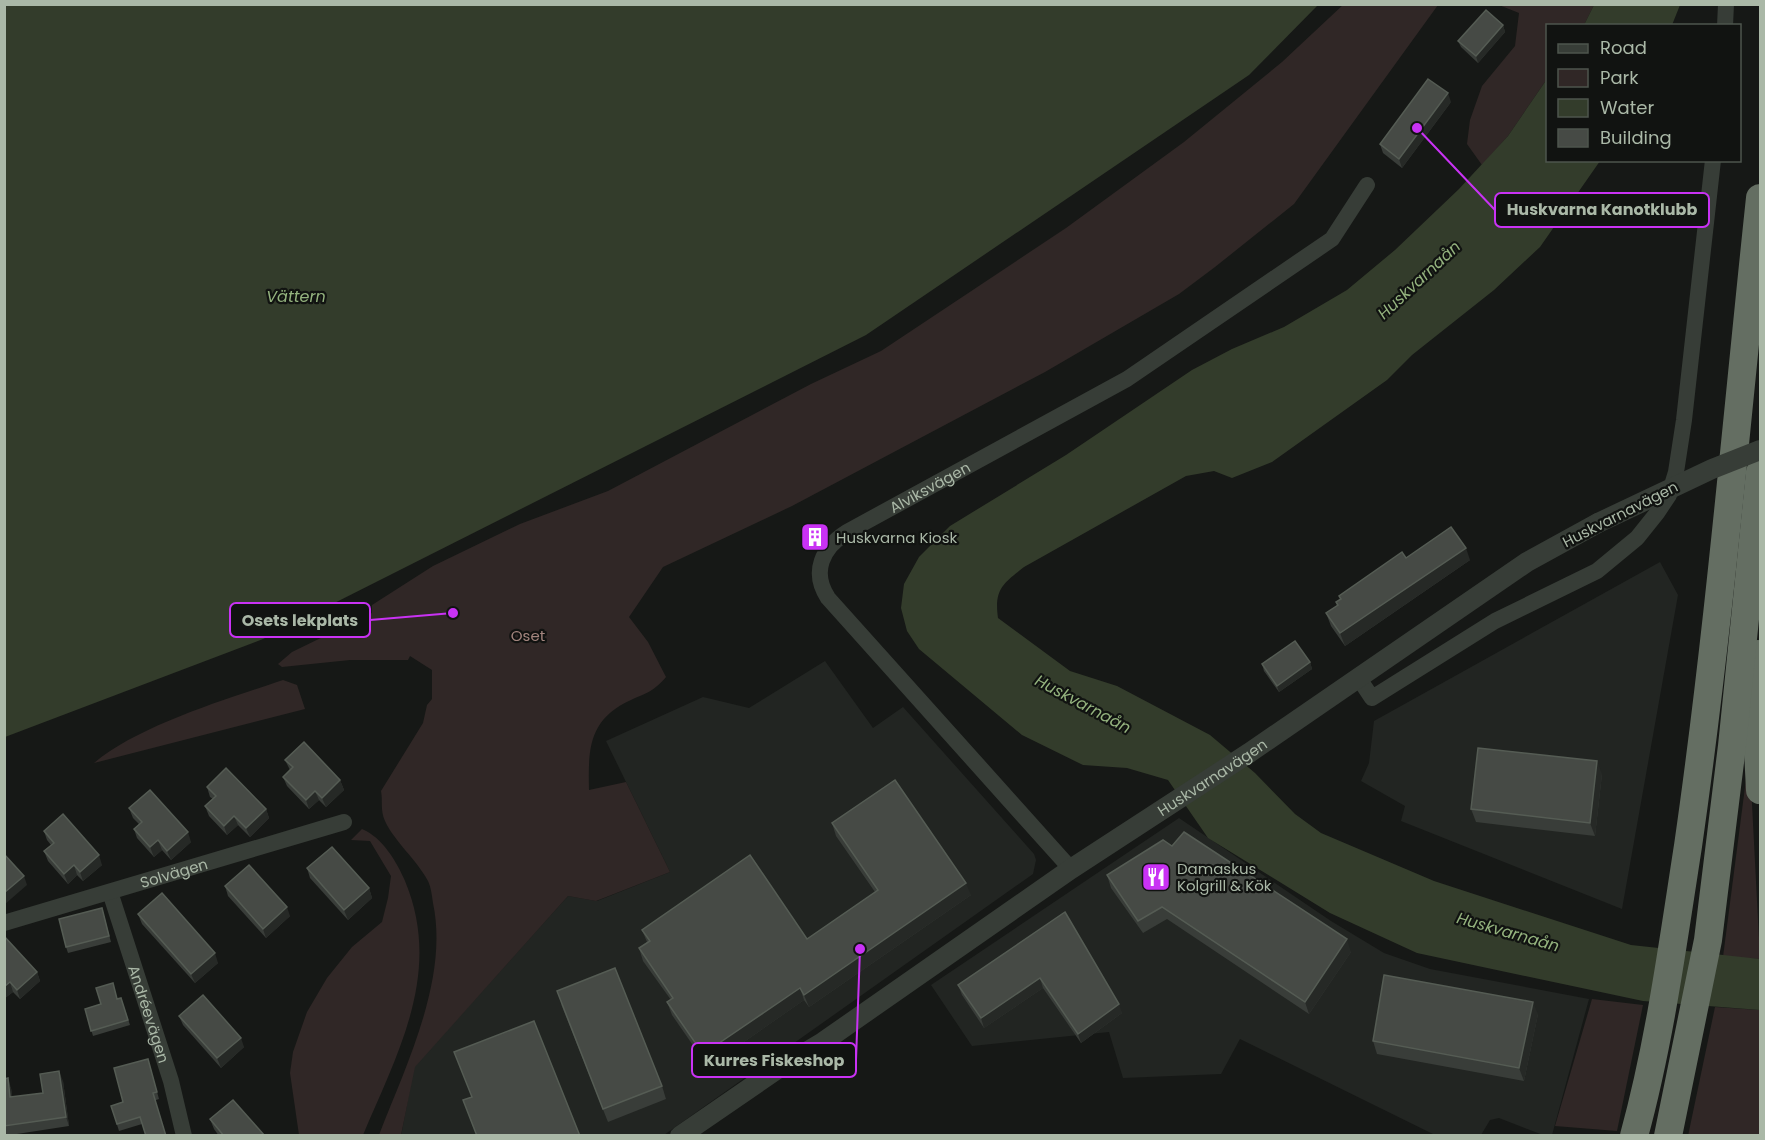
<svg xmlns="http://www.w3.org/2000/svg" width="1765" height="1140" font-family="Poppins,sans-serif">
  <rect width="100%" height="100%" fill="#161816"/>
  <!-- built -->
  <g fill="#222522">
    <polygon points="1660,562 1678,595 1622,909 1401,821 1405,806 1361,781 1369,763 1374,721"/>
    <polygon points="825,661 873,728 903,707 1034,854 1036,860 1033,874 664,1135 401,1136 414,1067 568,896 597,901 670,872 606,741 703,697 749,708"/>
    <polygon points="1179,818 1331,921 1384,953 1430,969 1589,999 1552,1135 1543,1135 1499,1118 1490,1120 1481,1135 1437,1136 1240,1039 1221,1074 1123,1078 1109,1032 972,1046 931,985"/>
  </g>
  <!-- green -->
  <g fill="#302726">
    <path d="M1344,4L1438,5L1294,204L1215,267L1179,294L1045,372L792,506L663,567L629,617L648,642L666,677C653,692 648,692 631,700C589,719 588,748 589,790L626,782L670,872L596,901L568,896L415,1067L401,1135H379C406,1065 449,979 433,903C432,896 431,887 428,881C417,860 394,841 385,821C380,810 383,801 381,791L423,723L427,705L432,699V670L410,656L408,660H350L282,667L278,664L292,652L372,613V605L433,566L520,524L608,491L811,384L881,351L1066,228L1184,142L1282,62Z"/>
    <polygon points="1499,5 1594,5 1584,25 1548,26 1547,79 1508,136 1482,165 1467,144 1470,120 1482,86 1515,46 1519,13"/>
    <path d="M283,680L297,685L305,709L94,763C139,725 227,699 283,680Z"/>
    <polygon points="1748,764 1750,765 1760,959 1723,957"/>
    <path d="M362,829C382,837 397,862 405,881C443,972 398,1052 363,1135H299L290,1073L293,1052L307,1012L327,978L352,947L382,922L388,898L391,876L370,841L351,840Z"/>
    <polygon points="1592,999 1643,1005 1617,1131 1555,1126"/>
    <polygon points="1715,1007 1760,1010 1760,1135 1688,1136"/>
  </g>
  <!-- water -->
  <g fill="#333c2b">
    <polygon points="5,4 1318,4 1318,5 1249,75 866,335 263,639 5,737"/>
    <polygon points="1594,5 1594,4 1680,5 1672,25 1584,25"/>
    <path d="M1547,79L1548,160L1600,161L1540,247L1494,290L1412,355L1387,380L1272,462L1232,478L1214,471L1186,476L1024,567C1003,584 994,589 998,618L1070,671L1117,686L1210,735L1255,773L1295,814L1321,833L1434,881L1631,945L1760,959V1010L1643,1001L1417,953L1330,913L1208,838L1168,780L1127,768L1083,765L1022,735L919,649L907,631L901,608L904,584L919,557L950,526L1066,455L1192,370L1232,349L1284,327L1347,290L1395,250L1459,189L1508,136Z"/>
  </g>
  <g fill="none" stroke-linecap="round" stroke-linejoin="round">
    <!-- minor -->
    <g stroke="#373d37" stroke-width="16">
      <polyline points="1725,26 1726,4"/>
      <polyline points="1358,677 1372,698 1495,621 1597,571 1637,538 1657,513 1669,495 1676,472 1684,420 1713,160"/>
      <path id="s1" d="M1071,869L828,598C811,572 822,548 847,532L1127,379L1332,239L1367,185"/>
      <path id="s2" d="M110,892L171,1081L184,1136"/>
      <path id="s3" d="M4,923L344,822"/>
    </g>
    <!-- tertiary -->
    <path stroke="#373d37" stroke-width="20" id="s4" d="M680,1136L776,1070L823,1042L1071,869L1249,753L1527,562L1598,523"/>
    <!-- motorway -->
    <g stroke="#646e62" stroke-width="28">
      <polyline points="1758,654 1757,730 1760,790"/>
      <path d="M1634,1136C1660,1041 1673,942 1688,846C1719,630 1737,414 1760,198"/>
      <polyline points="1668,1136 1708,940 1732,746 1760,472"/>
    </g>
    <!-- tertiary-bridge -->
    <polyline stroke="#373d37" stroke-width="20" points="1598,523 1712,469 1760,450"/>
  </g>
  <!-- wall -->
  <g fill="#393d39">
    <polygon points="1503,25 1505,32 1478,63 1461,47 1458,41"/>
    <polygon points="1451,102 1402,168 1383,153 1380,144"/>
    <polygon points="1406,558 1470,560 1345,646 1331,626 1326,613 1337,606 1336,602 1341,599 1339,596"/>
    <polygon points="1310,662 1312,669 1279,692 1264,671 1262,664"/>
    <polygon points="285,760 340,780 344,790 326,807 319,800 309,809 287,786 283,777 290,770"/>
    <polygon points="1602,774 1595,836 1476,822 1471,809"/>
    <polygon points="207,787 266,809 269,818 250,837 238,825 227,835 209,816 205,806 213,799 210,797"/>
    <polygon points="129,808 191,842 171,860 162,850 154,857 137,838 134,829 139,824 133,818"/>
    <polygon points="832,823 971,895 809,1007 804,1000 708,1067 672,1015 667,1002 671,1000 643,961 639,948 647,942 642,930 807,939 875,892 836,836"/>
    <polygon points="44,831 102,865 83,881 77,875 68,884 48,861 44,851 51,845 47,840"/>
    <polygon points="1172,846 1351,952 1309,1014 1167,919 1143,933 1111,888 1107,875"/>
    <polygon points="307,868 369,888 372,898 348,920 310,878"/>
    <polygon points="225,886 290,916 266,938 228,896"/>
    <polygon points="102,908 111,942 68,953 66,947"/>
    <polygon points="1065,912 1122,1013 1081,1043 1043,988 984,1028 962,995 958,985"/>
    <polygon points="138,914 218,963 195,983 142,924"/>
    <polygon points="4,936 37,972 40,981 20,999 13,992 5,998 4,997"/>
    <polygon points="121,998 130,1025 93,1036 85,1009"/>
    <polygon points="561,1004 662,1086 666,1099 608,1122"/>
    <polygon points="1538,1014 1524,1081 1377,1054 1373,1041"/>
    <polygon points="179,1016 244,1047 221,1068 183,1025"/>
    <polygon points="148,1059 159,1099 156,1100 142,1124 119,1131 111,1106 123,1102"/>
    <polygon points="4,1079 11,1088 12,1097 43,1093 63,1081 69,1126 4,1136"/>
    <polygon points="210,1119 265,1136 219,1136 214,1129"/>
  </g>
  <!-- shaded-wall -->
  <g fill="#262926">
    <polygon points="1503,25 1505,32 1478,63 1476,56"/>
    <polygon points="1448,93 1451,102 1402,168 1399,159"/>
    <polygon points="1466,548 1470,560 1345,646 1340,633"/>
    <polygon points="1310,662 1312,669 1279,692 1277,686"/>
    <polygon points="1597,761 1602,774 1595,836 1590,823"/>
    <polygon points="340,780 344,790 326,807 322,798"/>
    <polygon points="315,791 319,800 309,809 306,800"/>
    <polygon points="266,809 269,818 250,837 246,828"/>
    <polygon points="234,816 238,825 227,835 224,826"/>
    <polygon points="188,832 191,842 171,860 167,851"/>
    <polygon points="158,840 162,850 154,857 150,847"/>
    <polygon points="99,855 102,865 83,881 80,872"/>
    <polygon points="74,865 77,875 68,884 64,874"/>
    <polygon points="24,876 27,885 4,905 4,893"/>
    <polygon points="966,883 971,895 809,1007 804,995"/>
    <polygon points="369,888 372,898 348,920 344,910"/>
    <polygon points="287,907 290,916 266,938 263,929"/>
    <polygon points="1347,939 1351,952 1309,1014 1305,1002"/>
    <polygon points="215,953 218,963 195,983 191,974"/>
    <polygon points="37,972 40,981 20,999 17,990"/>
    <polygon points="1040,978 1043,988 984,1028 981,1018"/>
    <polygon points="10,982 13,992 5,998 4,987"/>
    <polygon points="800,988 804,1000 708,1067 703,1054"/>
    <polygon points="1533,1002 1538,1014 1524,1081 1519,1068"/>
    <polygon points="1119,1004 1122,1013 1081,1043 1078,1034"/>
    <polygon points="241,1038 244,1047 221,1068 217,1058"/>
    <polygon points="59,1071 63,1081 69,1126 66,1117"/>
    <polygon points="8,1078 11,1088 14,1107 10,1097"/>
  </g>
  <!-- building -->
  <g fill="#464a45" stroke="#555c54" stroke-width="1.5">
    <polygon points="1486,10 1503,25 1476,56 1458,41"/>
    <polygon points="1428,79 1448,93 1399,159 1380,144"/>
    <polygon points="1451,527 1466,548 1340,633 1326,613 1338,605 1336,602 1341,599 1339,596 1402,552 1406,558"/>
    <polygon points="1295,641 1310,662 1277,686 1262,664"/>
    <polygon points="304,742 340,780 322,798 315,791 306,800 283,777 293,767 285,760"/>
    <polygon points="1478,748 1597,761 1590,823 1471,809"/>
    <polygon points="226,768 266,809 246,828 234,816 224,826 205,806 216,796 207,787"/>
    <polygon points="895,780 966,883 804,995 800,988 703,1054 667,1002 673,998 639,948 650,941 642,930 750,855 807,939 878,890 832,823"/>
    <polygon points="150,790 188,832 167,851 158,840 150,847 134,829 142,822 129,808"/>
    <polygon points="63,814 99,855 80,872 74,865 64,874 44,851 54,843 44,831"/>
    <polygon points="1184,832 1347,939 1305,1002 1162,907 1138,921 1107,875 1163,840 1172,846"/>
    <polygon points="332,847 369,888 344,910 307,868"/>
    <polygon points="4,854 24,876 4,893"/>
    <polygon points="249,865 287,907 263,929 225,886"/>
    <polygon points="162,893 215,953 191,974 138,914"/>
    <polygon points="102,908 109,936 66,947 59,919"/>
    <polygon points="1065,912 1119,1004 1078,1034 1040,978 981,1018 958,985"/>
    <polygon points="4,936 37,972 17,990 10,982 4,987"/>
    <polygon points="615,968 662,1086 603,1109 557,991"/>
    <polygon points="1384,975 1533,1002 1519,1068 1373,1041"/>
    <polygon points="113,983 117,999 121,998 128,1020 91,1031 85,1009 101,1004 96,988"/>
    <polygon points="203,995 241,1038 217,1058 179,1016"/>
    <polygon points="534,1021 580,1136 477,1136 463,1100 472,1097 454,1052"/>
    <polygon points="148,1059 157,1092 153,1093 166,1136 146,1136 140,1117 117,1124 111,1106 123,1102 114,1068"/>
    <polygon points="59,1071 66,1117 4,1126 4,1079 8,1078 10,1097 43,1093 40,1074"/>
    <polygon points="233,1100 265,1136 224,1136 210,1119"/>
  </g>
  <!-- icons -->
  <defs>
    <g id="building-square" transform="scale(1.5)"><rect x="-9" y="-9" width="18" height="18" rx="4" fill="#c932f4" stroke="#111311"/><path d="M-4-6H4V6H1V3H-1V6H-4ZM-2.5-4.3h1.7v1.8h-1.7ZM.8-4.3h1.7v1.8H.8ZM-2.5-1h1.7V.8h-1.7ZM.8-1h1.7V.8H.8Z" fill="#fff"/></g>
    <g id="restaurant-square" transform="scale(1.5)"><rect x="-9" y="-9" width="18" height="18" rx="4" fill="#c932f4" stroke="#111311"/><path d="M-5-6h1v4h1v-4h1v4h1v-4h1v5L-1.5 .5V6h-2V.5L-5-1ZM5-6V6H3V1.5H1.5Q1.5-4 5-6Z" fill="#fff"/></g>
  </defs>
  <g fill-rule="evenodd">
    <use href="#building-square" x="815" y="537"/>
    <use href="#restaurant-square" x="1156" y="877"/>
  </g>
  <g text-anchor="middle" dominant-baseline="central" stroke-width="4.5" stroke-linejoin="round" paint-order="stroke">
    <!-- street labels -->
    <g font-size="15" fill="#aab8a7" stroke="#111311">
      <text stroke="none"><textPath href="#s1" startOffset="536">Alviksvägen</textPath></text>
      <text transform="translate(1620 514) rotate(-27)">Huskvarnavägen</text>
      <text stroke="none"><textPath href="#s4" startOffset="642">Huskvarnavägen</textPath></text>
      <text stroke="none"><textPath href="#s3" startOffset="177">Solvägen</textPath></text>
      <text stroke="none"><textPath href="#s2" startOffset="128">Andréevägen</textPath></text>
    </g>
    <!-- poi labels -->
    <g font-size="15" fill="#aab8a7" stroke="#111311" text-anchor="start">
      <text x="836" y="537">Huskvarna Kiosk</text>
      <text x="1177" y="868">Damaskus<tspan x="1177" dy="17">Kolgrill &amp; Kök</tspan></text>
    </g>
    <!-- park labels -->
    <g font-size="15" fill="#a3857e" stroke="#111311">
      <text x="528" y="635">Oset</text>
    </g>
    <!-- water labels -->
    <g font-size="16" font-style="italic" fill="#94b37e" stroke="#111311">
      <text transform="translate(1419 280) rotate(-43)">Huskvarnaån</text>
      <text x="296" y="296">Vättern</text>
      <text transform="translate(1083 704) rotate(28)">Huskvarnaån</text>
      <text transform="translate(1508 932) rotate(16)">Huskvarnaån</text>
    </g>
  </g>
  <!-- callouts -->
  <path fill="none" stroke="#c932f4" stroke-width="2" d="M1417 128L1495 210M453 613L370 620M860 949L856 1060"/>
  <g fill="#c932f4" stroke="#111311" stroke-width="2">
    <circle cx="1417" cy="128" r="6"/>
    <circle cx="453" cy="613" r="6"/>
    <circle cx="860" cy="949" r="6"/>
  </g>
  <g fill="#111311" stroke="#c932f4" stroke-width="2">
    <rect x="1495" y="193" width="214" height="34" rx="6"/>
    <rect x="230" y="603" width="140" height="34" rx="6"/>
    <rect x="692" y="1043" width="164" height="34" rx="6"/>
  </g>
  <g font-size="16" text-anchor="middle" font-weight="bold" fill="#aab8a7">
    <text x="1602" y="215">Huskvarna Kanotklubb</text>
    <text x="300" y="626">Osets lekplats</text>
    <text x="774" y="1066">Kurres Fiskeshop</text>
  </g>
  <!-- border -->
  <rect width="1765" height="1140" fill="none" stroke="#aab8a7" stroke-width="12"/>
  <!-- legend -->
  <rect x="1546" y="24" width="195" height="138" fill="#111311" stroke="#4e554d" stroke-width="1.5"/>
  <rect x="1558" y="44" width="30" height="9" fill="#373d37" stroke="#4e554d" stroke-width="1.5"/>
  <text x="1600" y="54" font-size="18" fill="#aab8a7">Road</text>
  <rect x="1558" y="69" width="30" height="18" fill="#302726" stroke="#4e554d" stroke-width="1.5"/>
  <text x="1600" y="84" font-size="18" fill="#aab8a7">Park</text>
  <rect x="1558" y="99" width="30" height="18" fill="#333c2b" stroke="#4e554d" stroke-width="1.5"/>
  <text x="1600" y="114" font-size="18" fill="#aab8a7">Water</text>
  <rect x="1558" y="129" width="30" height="18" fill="#464a45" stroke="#4e554d" stroke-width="1.5"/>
  <text x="1600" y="144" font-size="18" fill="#aab8a7">Building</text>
</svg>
